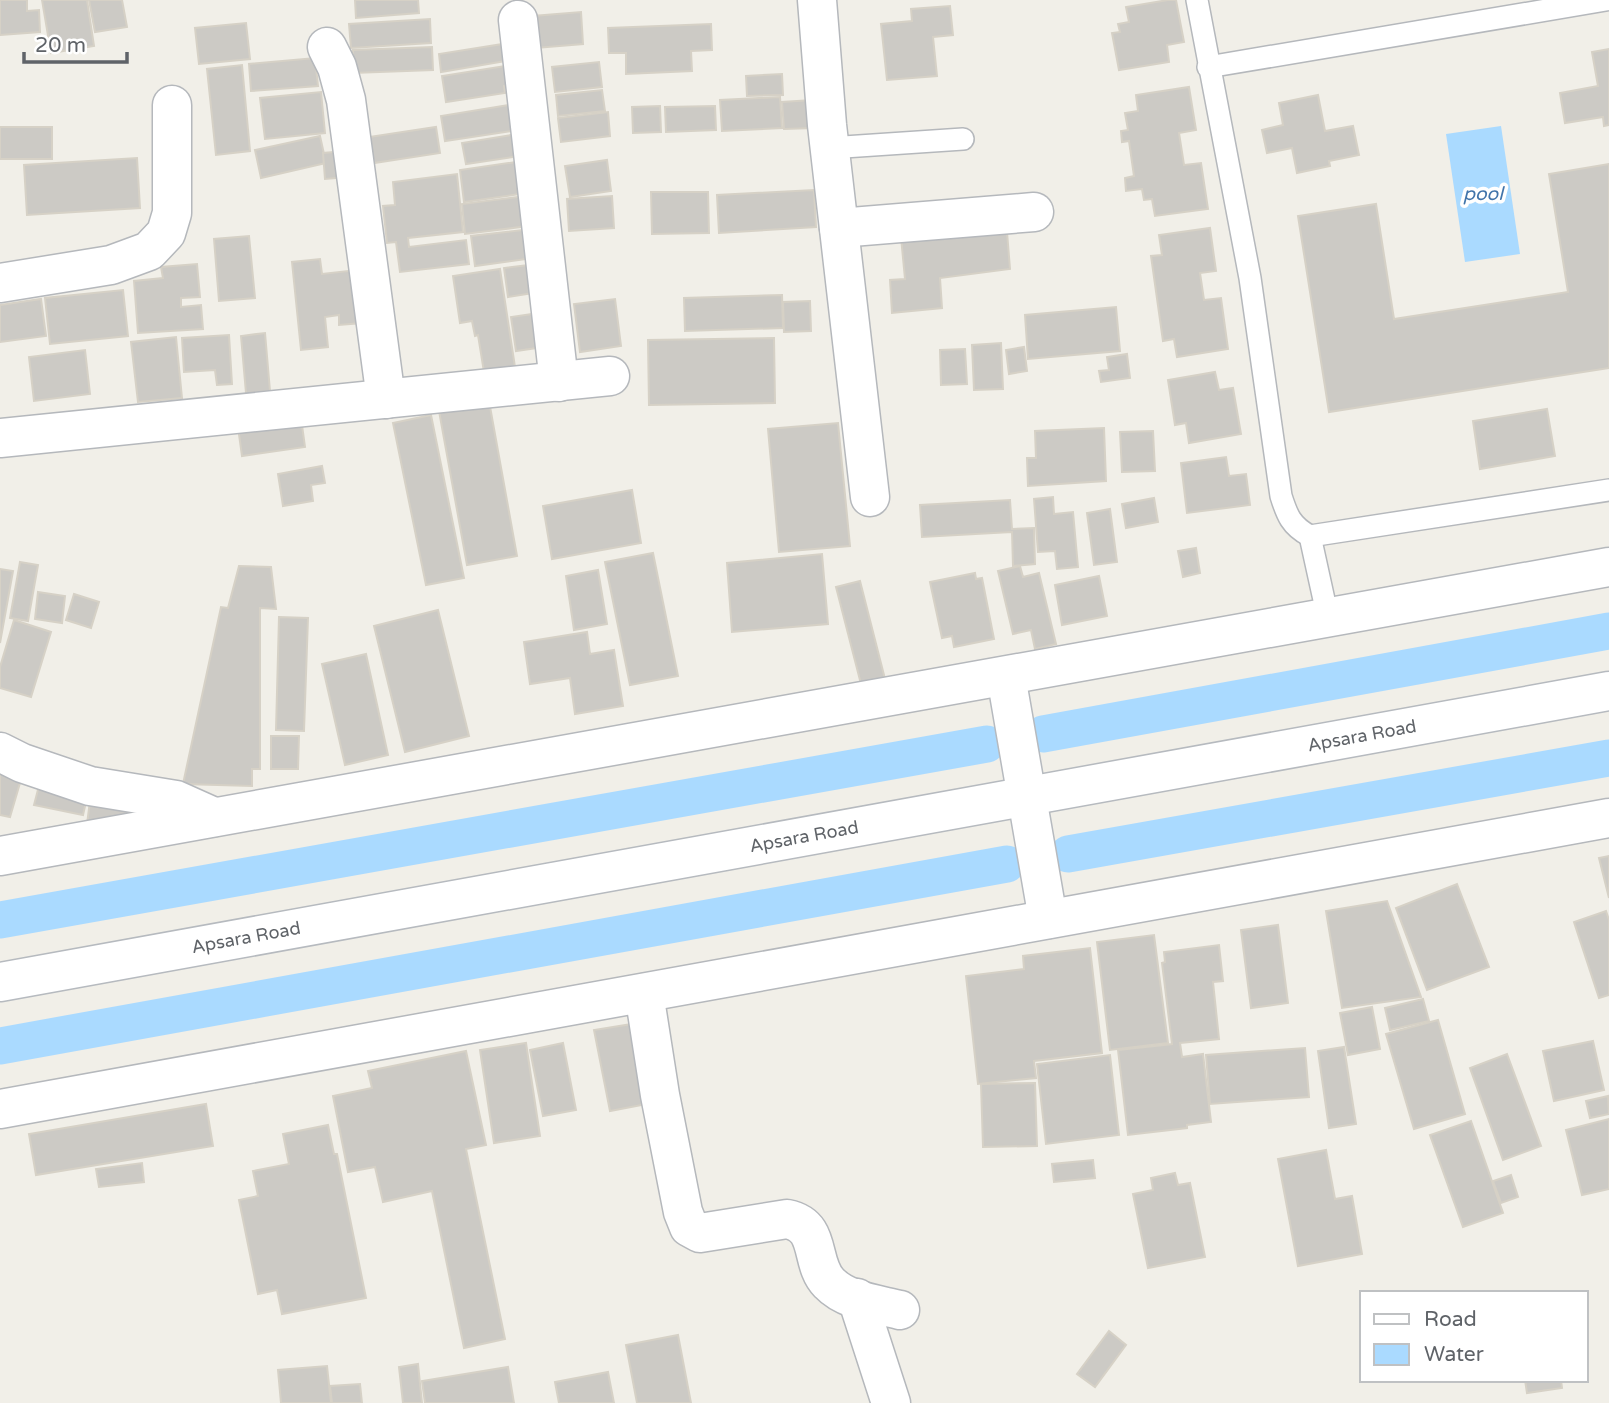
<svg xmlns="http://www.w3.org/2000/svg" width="1609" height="1403" font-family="'Varela Round',sans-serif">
  <rect width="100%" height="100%" fill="#f1efe8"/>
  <!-- water -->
  <polygon fill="#aadaff" points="1501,126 1520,254 1465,262 1446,134"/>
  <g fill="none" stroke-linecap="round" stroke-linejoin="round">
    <!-- canal -->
    <g stroke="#aadaff" stroke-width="37">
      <polyline points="1043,734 1609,631"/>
      <polyline points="1068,854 1609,758"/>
      <polyline points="0,920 987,744"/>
      <polyline points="0,1046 1007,864"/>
    </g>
  </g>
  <!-- building -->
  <g fill="#cccac5" stroke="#d6d1c6" stroke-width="2">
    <polygon points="0,0 27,0 27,11 39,10 40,32 0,35"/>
    <polygon points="42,0 87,0 94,46 51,53"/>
    <polygon points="89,0 122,0 127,27 95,32"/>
    <polygon points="355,0 418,0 419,13 356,18"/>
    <polygon points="1168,0 1176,0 1184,42 1167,45 1169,62 1119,70 1112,33 1120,32 1118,24 1129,22 1126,7"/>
    <polygon points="950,6 953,35 933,37 937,76 887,80 881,24 912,21 911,9"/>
    <polygon points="581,12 583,44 536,48 533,16"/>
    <polygon points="430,19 431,43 351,48 349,24"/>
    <polygon points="246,23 250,59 199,64 195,28"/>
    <polygon points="711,24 712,50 691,51 692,71 626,74 626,53 609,53 608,28"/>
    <polygon points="509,43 512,60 441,72 439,54"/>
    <polygon points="432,47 433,70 353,73 353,50"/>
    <polygon points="1609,49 1609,125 1604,126 1603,117 1565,123 1560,93 1598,86 1592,52"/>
    <polygon points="315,58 318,86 251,91 249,64"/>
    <polygon points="599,62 602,87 555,92 552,67"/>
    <polygon points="242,65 250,151 216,155 207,69"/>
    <polygon points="511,65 514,84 504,86 505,93 446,102 442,76"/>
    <polygon points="782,74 783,95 747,96 746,76"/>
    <polygon points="1189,87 1196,130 1179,133 1184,165 1201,163 1208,209 1155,216 1152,199 1144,200 1142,189 1126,191 1125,178 1134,176 1129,141 1122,142 1121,131 1128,130 1125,113 1138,111 1136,95"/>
    <polygon points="602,90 605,111 558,116 556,95"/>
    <polygon points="321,92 325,133 265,139 260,98"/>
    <polygon points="1318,95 1325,131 1353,126 1359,155 1329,161 1330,166 1297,173 1292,148 1267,153 1262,130 1283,125 1279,103"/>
    <polygon points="780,97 782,128 722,131 720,100"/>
    <polygon points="812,100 814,128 784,129 782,102"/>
    <polygon points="520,103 512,131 445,141 441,116"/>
    <polygon points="660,106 661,132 633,133 632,107"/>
    <polygon points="715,106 716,130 666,132 665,107"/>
    <polygon points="608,112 610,136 561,142 558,118"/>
    <rect x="0" y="127" width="52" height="32"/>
    <polygon points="436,127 440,153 374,163 369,137"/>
    <polygon points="524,133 527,155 466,164 462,143"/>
    <polygon points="320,136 326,163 261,178 255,150"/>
    <polygon points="345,151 348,177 325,179 323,153"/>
    <polygon points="137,158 140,208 27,215 24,165"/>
    <polygon points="607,160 611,191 570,197 565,166"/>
    <polygon points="523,161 527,193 464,202 460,170"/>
    <polygon points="1609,164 1609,368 1329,412 1298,216 1376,204 1394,319 1568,292 1549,174"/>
    <polygon points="457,174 463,232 408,238 409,247 466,240 469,264 400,272 396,242 387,243 383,206 395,205 393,182"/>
    <polygon points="814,190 816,227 719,233 717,195"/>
    <polygon points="651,192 708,192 709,233 652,234"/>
    <polygon points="525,196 529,226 465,234 462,204"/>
    <polygon points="612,196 614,228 569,231 567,199"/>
    <polygon points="1210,228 1216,271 1200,273 1204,300 1221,298 1228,349 1177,357 1174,339 1163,341 1151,256 1162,255 1159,235"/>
    <polygon points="531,229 534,258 475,266 471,236"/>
    <polygon points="1007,232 1010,269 940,278 942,308 892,313 890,280 905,279 901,237"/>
    <polygon points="249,236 255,298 219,301 214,239"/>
    <polygon points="320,259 322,274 357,270 362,323 339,325 339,315 325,317 328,347 301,350 292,262"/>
    <polygon points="197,264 200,297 181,298 181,307 201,305 203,329 138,333 134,281 163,278 161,267"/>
    <polygon points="536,264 540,292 508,297 504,268"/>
    <polygon points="500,269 515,367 484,372 478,335 475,336 472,321 460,323 453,276"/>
    <polygon points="123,290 128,336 50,344 45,298"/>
    <polygon points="782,295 783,328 685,331 684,298"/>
    <polygon points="41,299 46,336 0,342 0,305"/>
    <polygon points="615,299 621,346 580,352 574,304"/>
    <polygon points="810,301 811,331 784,332 783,302"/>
    <polygon points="1116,307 1120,351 1028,359 1025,315"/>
    <polygon points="546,312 551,346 516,351 511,317"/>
    <polygon points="265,333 270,391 246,393 241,336"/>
    <polygon points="229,335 232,384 217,385 215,370 184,372 182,338"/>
    <polygon points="176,337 182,398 138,402 131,342"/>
    <polygon points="774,338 775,403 649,405 648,340"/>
    <polygon points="1001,343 1003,389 974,390 972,345"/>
    <polygon points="1024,347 1027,371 1009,374 1006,350"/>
    <polygon points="965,349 967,384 941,385 940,350"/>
    <polygon points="85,350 90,394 34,401 29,357"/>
    <polygon points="1127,354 1130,378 1101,382 1099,371 1109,370 1107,357"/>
    <polygon points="1215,372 1219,390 1233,388 1241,434 1189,443 1186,423 1175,425 1168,380"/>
    <polygon points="489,401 517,556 467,565 439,411"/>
    <polygon points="1547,409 1555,456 1480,469 1473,421"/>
    <polygon points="431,415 464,578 426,585 393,423"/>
    <polygon points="301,418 305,447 242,456 238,427"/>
    <polygon points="838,423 850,546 779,552 768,429"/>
    <polygon points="1104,428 1106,481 1028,486 1027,458 1036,458 1035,431"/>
    <polygon points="1153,431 1155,471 1122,472 1120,432"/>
    <polygon points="1226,457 1229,476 1246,474 1250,505 1187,513 1181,463"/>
    <polygon points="322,466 325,483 311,485 313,501 283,506 278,474"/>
    <polygon points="632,490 641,543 552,559 543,506"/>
    <polygon points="1053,497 1054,514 1073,512 1078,567 1057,569 1055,551 1038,552 1034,499"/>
    <polygon points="1154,498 1158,522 1126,528 1122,504"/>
    <polygon points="1010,500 1012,529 1034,528 1035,564 1013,566 1012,532 922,537 920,505"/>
    <polygon points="1110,509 1117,562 1094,565 1087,513"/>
    <polygon points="1196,548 1200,573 1183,577 1178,551"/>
    <polygon points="653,553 678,676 630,685 605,562"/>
    <polygon points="822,554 828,624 732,632 727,563"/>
    <polygon points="20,562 38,565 28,621 10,618"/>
    <polygon points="239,566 271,567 276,609 260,608 260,769 252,769 252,786 183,784 221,607 228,608"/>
    <polygon points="1020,566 1023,577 1039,573 1056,644 1035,649 1031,630 1013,634 998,571"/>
    <polygon points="0,569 13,571 0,643"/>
    <polygon points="598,570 607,624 574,630 566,576"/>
    <polygon points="975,573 976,579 982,578 994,639 954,647 952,636 942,638 930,582"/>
    <polygon points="1099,576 1107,616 1062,625 1055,585"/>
    <polygon points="860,581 885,679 861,684 836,587"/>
    <polygon points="38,592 65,596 62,623 35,619"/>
    <polygon points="74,594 99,602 91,628 66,620"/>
    <polygon points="438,610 469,736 405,752 374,626"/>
    <polygon points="279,617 308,618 304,731 276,730"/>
    <polygon points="14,620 51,632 31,697 0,688 0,667"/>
    <polygon points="587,632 590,654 614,650 623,706 575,714 570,678 530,684 524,642"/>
    <polygon points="366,654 388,755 345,765 322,664"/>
    <polygon points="271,736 299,736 298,769 271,769"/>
    <polygon points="0,759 25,766 10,817 0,815"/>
    <polygon points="40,782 88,793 83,815 34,805"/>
    <polygon points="91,793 147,808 86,832"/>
    <polygon points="1609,856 1609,898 1599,858"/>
    <polygon points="1457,884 1489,967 1427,990 1396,908"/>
    <polygon points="1387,901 1421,997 1342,1008 1326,911"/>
    <polygon points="1606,911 1609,920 1609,995 1599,998 1574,922"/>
    <polygon points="1278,925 1288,1003 1251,1008 1241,930"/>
    <polygon points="1154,935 1168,1043 1110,1050 1097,942"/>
    <polygon points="1219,945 1223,981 1213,982 1219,1039 1180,1043 1182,1057 1203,1054 1211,1122 1187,1125 1187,1128 1128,1135 1118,1050 1172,1044 1162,963 1165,962 1164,952"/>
    <polygon points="1090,948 1102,1053 1034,1061 1036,1078 978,1084 966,976 1024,969 1023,956"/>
    <polygon points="1423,999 1429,1021 1390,1030 1385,1008"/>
    <polygon points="1372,1007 1380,1049 1348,1055 1340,1013"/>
    <polygon points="1438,1020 1465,1114 1414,1129 1386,1034"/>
    <polygon points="632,1024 647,1104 610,1111 594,1030"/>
    <polygon points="1593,1041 1604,1090 1554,1101 1543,1051"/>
    <polygon points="526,1043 540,1136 494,1143 480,1050"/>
    <polygon points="563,1043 576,1110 543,1116 530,1050"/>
    <polygon points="1344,1047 1356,1124 1329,1128 1318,1051"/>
    <polygon points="1305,1048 1309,1097 1210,1104 1206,1055"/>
    <polygon points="466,1051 486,1145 466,1149 505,1339 464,1348 432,1191 383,1202 375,1167 348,1172 333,1096 372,1088 368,1071"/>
    <polygon points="1507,1054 1541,1146 1503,1160 1470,1068"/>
    <polygon points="1110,1055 1119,1135 1046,1144 1037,1064"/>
    <polygon points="1035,1083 1037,1146 983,1147 981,1084"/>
    <polygon points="1608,1096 1609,1114 1590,1118 1586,1101"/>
    <polygon points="206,1104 213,1146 36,1175 29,1134"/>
    <polygon points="1609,1119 1609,1189 1582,1195 1566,1130"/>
    <polygon points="1471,1121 1503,1213 1463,1227 1430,1135"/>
    <polygon points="328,1125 334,1154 337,1154 366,1298 282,1314 277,1290 258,1294 239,1200 258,1196 253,1171 289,1164 283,1134"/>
    <polygon points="1326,1150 1335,1199 1352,1196 1362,1254 1298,1266 1278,1159"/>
    <polygon points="1093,1160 1095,1178 1054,1182 1052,1164"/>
    <polygon points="142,1163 144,1182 99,1187 96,1169"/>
    <polygon points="1175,1173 1178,1185 1190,1183 1205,1257 1148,1268 1133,1194 1153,1190 1151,1178"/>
    <polygon points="1511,1175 1518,1197 1501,1203 1493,1181"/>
    <polygon points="1109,1331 1126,1345 1095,1387 1077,1374"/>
    <polygon points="678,1335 691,1403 637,1403 626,1345"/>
    <polygon points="418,1364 422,1403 403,1403 399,1367"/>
    <polygon points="327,1366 331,1403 281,1403 278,1370"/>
    <polygon points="508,1367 514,1403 425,1403 422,1381"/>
    <polygon points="608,1372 614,1403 559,1403 555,1382"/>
    <polygon points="1525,1380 1561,1380 1562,1388 1527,1393"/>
    <polygon points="360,1384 362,1403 332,1403 330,1386"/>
  </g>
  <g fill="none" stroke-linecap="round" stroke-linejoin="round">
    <!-- lane casing -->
    <g stroke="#b5b8bc" stroke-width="24">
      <g id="lane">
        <path d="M1197,0L1250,278L1281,496C1287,515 1291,526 1310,536L1609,490"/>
        <polyline points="1208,67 1606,0"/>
        <polyline points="829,148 963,139"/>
        <polyline points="1310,536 1328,618"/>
      </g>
    </g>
    <!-- street casing -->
    <g stroke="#b5b8bc" stroke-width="41">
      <g id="street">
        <polyline points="817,0 827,125 870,497"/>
        <polyline points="518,20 559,382"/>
        <polyline points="327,47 337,67 346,100 386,399"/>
        <polyline points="839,228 1034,212"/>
        <polyline points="0,283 111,265 149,251 166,233 172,213 172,105"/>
        <polyline points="0,438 610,376"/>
        <polyline points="0,752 22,763 90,786 176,800 214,817"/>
        <polyline points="0,856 1609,567"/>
        <path d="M644,993L660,1095L683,1212L689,1227L700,1233L787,1219C823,1226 809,1263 829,1283C846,1301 876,1304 900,1310"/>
        <polyline points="0,1109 1609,818"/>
        <polyline points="857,1298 891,1403"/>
      </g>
    </g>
    <!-- secondary casing -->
    <g stroke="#b6babf" stroke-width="41">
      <g id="secondary">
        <polyline points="1006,676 1048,919"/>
        <path id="s1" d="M0,982L1609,691"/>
      </g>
    </g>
    <!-- lane -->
    <use href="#lane" stroke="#fff" stroke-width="21"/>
    <!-- street -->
    <use href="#street" stroke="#fff" stroke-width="38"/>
    <!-- secondary -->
    <use href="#secondary" stroke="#fff" stroke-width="38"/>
  </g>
  <g text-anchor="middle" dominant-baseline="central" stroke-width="7" stroke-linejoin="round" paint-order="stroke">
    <!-- street labels -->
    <g font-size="18" fill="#5f6368" stroke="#fff">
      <text stroke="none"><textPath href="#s1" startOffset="1384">Apsara Road</textPath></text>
      <text stroke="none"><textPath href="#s1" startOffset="817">Apsara Road</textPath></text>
      <text stroke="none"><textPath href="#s1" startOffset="250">Apsara Road</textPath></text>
    </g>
    <!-- water labels -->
    <g font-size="19" font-style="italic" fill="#4174aa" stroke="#fff">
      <text x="1483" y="194">pool</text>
    </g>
  </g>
  <!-- legend -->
  <rect x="1360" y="1291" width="228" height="91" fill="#ffffff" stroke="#bfc1c3" stroke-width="2"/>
  <rect x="1374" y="1314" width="35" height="10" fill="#ffffff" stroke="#bfc1c3" stroke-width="2"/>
  <text x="1424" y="1326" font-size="21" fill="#5f6368">Road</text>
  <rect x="1374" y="1344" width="35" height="21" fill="#aadaff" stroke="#bfc1c3" stroke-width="2"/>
  <text x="1424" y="1361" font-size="21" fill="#5f6368">Water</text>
  <!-- scale -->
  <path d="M24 52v10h103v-10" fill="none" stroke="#5f6368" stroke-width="3.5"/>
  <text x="35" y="52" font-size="21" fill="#5f6368" stroke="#ffffff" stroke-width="5" paint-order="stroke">20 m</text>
</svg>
